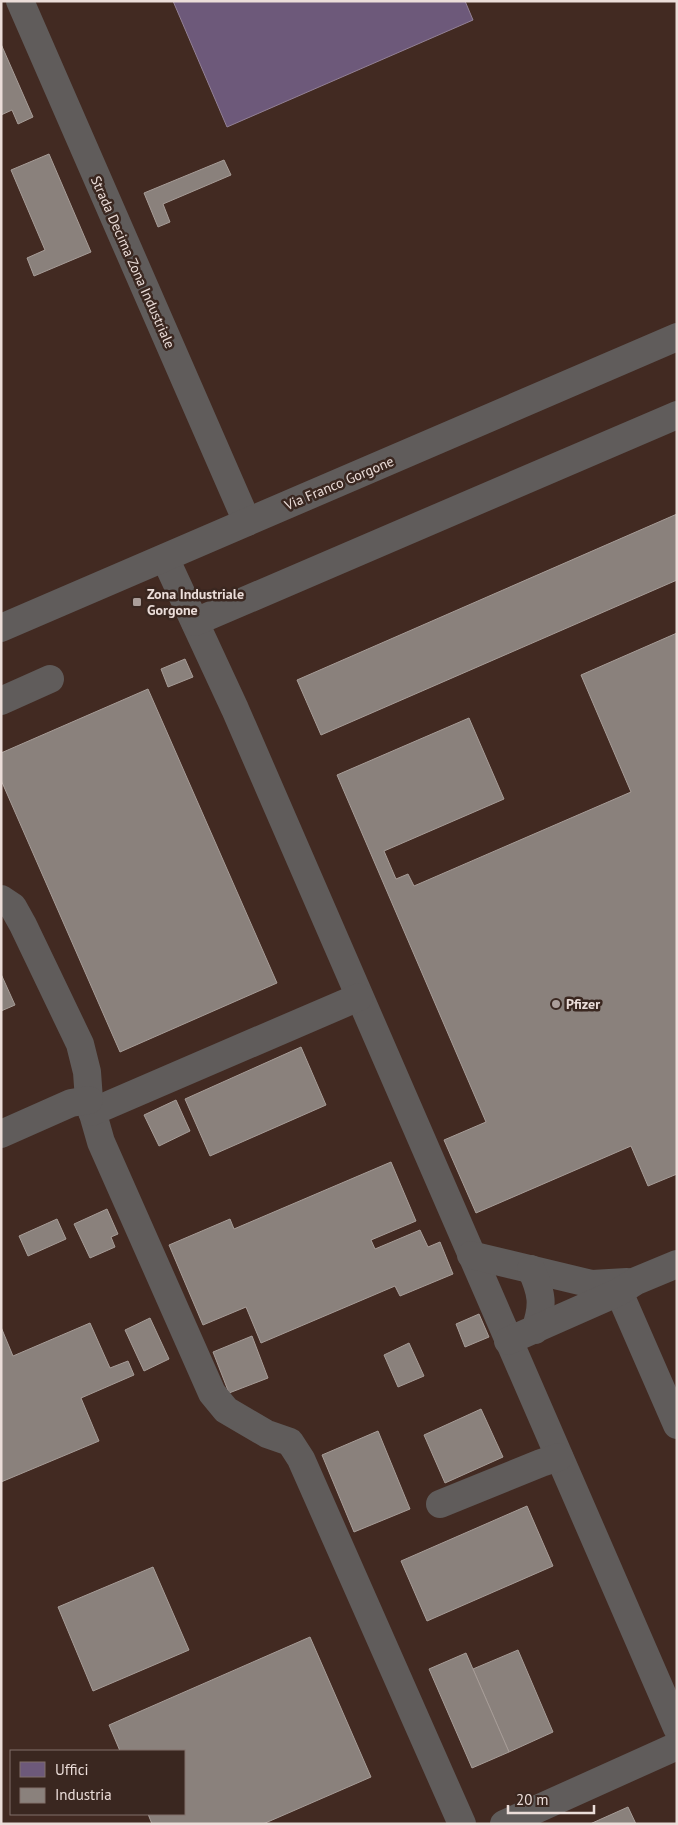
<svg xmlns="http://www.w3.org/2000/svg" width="678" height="1825" font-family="'PT Sans',sans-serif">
  <rect width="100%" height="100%" fill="#342a26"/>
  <!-- built -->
  <path fill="#422a22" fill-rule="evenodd" d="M1,1H677V1824H1ZM11,1751H184V1814H11Z"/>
  <!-- offices -->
  <polygon fill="#6d597a" stroke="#938196" points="173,1 465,1 473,20 227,127"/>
  <!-- industry -->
  <g fill="#8a817c" stroke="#a79d98">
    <polygon points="1,44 33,117 18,124 12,110 1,115"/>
    <polygon points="49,154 91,252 34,276 27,258 45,250 11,170"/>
    <polygon points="224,160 231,175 163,204 170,222 158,227 144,193"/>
    <polygon points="677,514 677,580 321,735 297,680"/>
    <polygon points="677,633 677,1174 648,1186 631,1146 476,1213 444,1140 486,1122 337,775 469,718 504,799 384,851 396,879 408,874 414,886 631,792 581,675"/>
    <polygon points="185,659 193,677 168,687 161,669"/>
    <polygon points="148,689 277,983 120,1052 1,780 1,753"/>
    <polygon points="1,974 15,1005 1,1011"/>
    <polygon points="301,1047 326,1105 210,1156 185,1099"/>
    <polygon points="176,1100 190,1131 159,1146 144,1115"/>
    <polygon points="391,1162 416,1221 371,1240 375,1249 420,1230 428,1247 440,1242 453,1274 400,1296 395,1286 261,1343 246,1307 203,1325 169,1245 230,1219 234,1229"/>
    <polygon points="107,1209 118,1234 111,1237 115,1247 90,1258 74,1224"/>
    <polygon points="57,1219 66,1239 28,1256 19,1236"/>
    <polygon points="479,1314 489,1337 465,1347 456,1324"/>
    <polygon points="150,1318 169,1359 144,1371 125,1330"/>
    <polygon points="90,1323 110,1368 128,1361 134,1375 81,1398 99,1441 1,1482 1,1327 13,1356"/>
    <polygon points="252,1336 268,1378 229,1393 213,1352"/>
    <polygon points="409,1343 424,1376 398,1387 384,1355"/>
    <polygon points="481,1409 503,1457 445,1483 424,1435"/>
    <polygon points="378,1431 410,1509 354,1532 322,1455"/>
    <polygon points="527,1506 553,1566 427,1621 401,1561"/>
    <polygon points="153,1567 189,1650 93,1691 58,1607"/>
    <polygon points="310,1637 371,1777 263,1824 152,1824 148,1814 184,1814 184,1751 120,1751 109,1725"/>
    <polygon points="518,1650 553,1732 509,1752 473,1669"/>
    <polygon points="466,1653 509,1752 472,1768 429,1669"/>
    <polygon points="628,1807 636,1824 590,1824"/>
  </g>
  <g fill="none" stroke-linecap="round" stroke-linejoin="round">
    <!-- minor -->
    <g stroke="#605c5b" stroke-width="28">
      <polyline points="20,1 247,522"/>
      <polyline points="165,558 235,709 677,1728"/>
      <polyline points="195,622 677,415"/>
      <polyline points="1,628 677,337"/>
      <polyline points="1,701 50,679"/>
      <polyline points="1,899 13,907 23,925 80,1044 87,1072 89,1100 101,1142 212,1393 226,1410 243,1420 267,1434 290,1442 301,1459 462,1824"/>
      <polyline points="92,1112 359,997"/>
      <polyline points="1,1134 71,1103 89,1100"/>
      <polyline points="471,1255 592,1284 627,1282"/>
      <path d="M531,1269C542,1293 544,1305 535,1330"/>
      <polyline points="619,1292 677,1425"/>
      <polyline points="508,1341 619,1292 636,1281 677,1264"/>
      <polyline points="440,1504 541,1463 559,1457"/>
      <polyline points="504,1824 677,1746"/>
    </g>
  </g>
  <!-- markers -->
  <g fill="#ab9e9a" stroke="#3a2720" stroke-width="2">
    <rect x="132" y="597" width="10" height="10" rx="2.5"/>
    <circle cx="556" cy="1004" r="5"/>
  </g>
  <g text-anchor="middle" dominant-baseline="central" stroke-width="5" stroke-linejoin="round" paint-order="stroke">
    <!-- street labels -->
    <g font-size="14" fill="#ebddd9" stroke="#3a2720">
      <text transform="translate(133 262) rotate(66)">Strada Decima Zona Industriale</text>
      <text transform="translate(339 483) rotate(-23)">Via Franco Gorgone</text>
    </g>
    <!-- poi labels -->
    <g font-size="14" font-weight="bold" fill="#ebddd9" stroke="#3a2720" text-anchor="start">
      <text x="147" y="594">Zona Industriale<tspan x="147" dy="16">Gorgone</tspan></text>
      <text x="566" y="1004">Pfizer</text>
    </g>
  </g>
  <!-- border -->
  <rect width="678" height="1825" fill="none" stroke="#ebddd9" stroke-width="5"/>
  <!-- legend -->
  <rect x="10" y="1750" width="175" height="65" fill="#3a2720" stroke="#81706a"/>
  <rect x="20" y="1762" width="25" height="15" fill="#6d597a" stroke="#81706a"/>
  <text x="55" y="1775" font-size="15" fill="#ebddd9">Uffici</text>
  <rect x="20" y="1788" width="25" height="15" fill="#8a817c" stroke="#81706a"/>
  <text x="55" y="1800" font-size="15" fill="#ebddd9">Industria</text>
  <!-- scale -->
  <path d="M508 1805v8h86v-8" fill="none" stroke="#ebddd9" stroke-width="2.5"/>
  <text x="516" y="1805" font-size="15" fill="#ebddd9" stroke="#3a2720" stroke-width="4" paint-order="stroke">20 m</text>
</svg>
